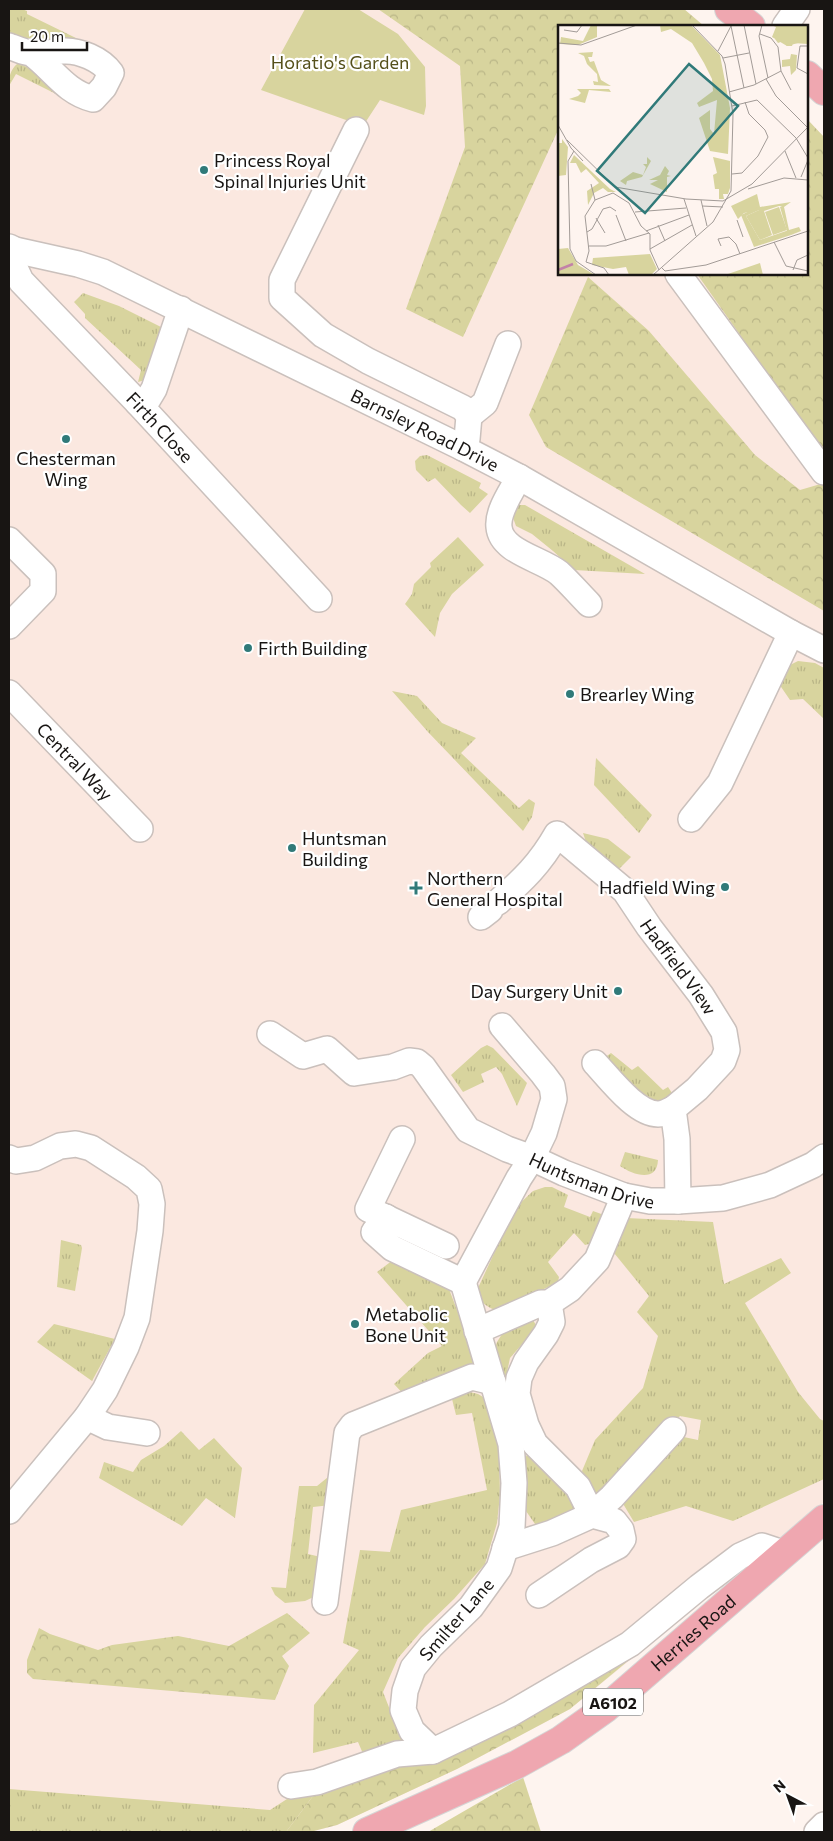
<svg xmlns="http://www.w3.org/2000/svg" width="833" height="1841" font-family="Commissioner,sans-serif">
  <defs>
    <pattern id="grass-tufts" width="24" height="20" patternUnits="userSpaceOnUse" patternTransform="scale(1.25)"><rect width="24" height="20" fill="#d8d49e"/><path d="M3 7l-1-3M5 7V3M7 7l1-3M15 17l-1-3M17 17v-4M19 17l1-3" fill="none" stroke="#b9b587"/></pattern>
    <pattern id="forest-crowns" width="20" height="18" patternUnits="userSpaceOnUse" patternTransform="scale(1.25)"><rect width="20" height="18" fill="#d8d49e"/><path d="M2 6a3 3 0 1 1 6 0M12 15a3 3 0 1 1 6 0" fill="none" stroke="#b9b587"/></pattern>
  </defs>
  <rect width="100%" height="100%" fill="#fef4ef"/>
  <!-- built -->
  <polygon fill="#fbe8e0" points="9,9 684,9 704,26 559,26 559,274 807,274 807,119 824,137 824,1502 570,1709 457,1769 337,1825 310,1832 28,1832 9,1831"/>
  <!-- grass -->
  <g fill="url(#grass-tufts)">
    <path d="M10,9H22L27,11V14L78,39L77,41C54,39 31,42 9,34Z"/>
    <path d="M17,64H21L42,75L72,102L16,74L9,86C8,78 11,69 17,64Z"/>
    <polygon points="83,293 119,306 161,327 162,332 145,380 138,382 141,370 85,318 85,314 74,302"/>
    <polygon points="427,455 481,483 479,488 488,494 470,513 461,505 435,478 428,482 416,470 415,461 420,456"/>
    <polygon points="518,505 525,505 645,574 574,570 553,551 532,534 516,526 512,515"/>
    <polygon points="458,537 484,565 452,594 440,613 435,637 405,604 412,594 414,584 431,567 430,563"/>
    <polygon points="798,661 815,663 824,668 824,719 803,699 790,700 777,681 782,669"/>
    <polygon points="392,691 417,696 442,723 476,738 461,753 519,808 529,799 535,803 532,817 523,831 428,732"/>
    <polygon points="596,758 652,815 639,833 594,785"/>
    <polygon points="583,833 608,839 631,857 618,870 586,842"/>
    <polygon points="487,1045 493,1048 527,1083 517,1106 502,1074 496,1067 481,1074 484,1082 463,1092 451,1075 481,1048"/>
    <polygon points="611,1053 632,1070 638,1066 663,1090 668,1087 672,1093 665,1101 651,1105 604,1058"/>
    <path d="M625,1152L658,1160C657,1183 633,1175 620,1166Z"/>
    <path d="M545,1187H552L568,1195L564,1207L590,1217L593,1211L604,1215L593,1243L585,1245L574,1233L548,1262L559,1277L558,1282C538,1293 516,1299 497,1311C484,1305 480,1303 478,1288L515,1208L533,1191Z"/>
    <polygon points="626,1218 713,1222 724,1284 781,1258 791,1273 745,1303 798,1392 820,1419 824,1421 824,1479 733,1521 686,1506 634,1522 622,1502 679,1436 698,1440 701,1420 680,1416 597,1497 588,1489 582,1471 595,1440 643,1388 658,1336 637,1312 649,1296 610,1248"/>
    <polygon points="61,1240 81,1245 82,1248 75,1291 57,1287"/>
    <polygon points="393,1260 449,1289 477,1362 470,1371 407,1398 394,1384 428,1353 442,1346 377,1272"/>
    <polygon points="533,1320 537,1327 510,1358 505,1382 492,1357 497,1342 509,1323"/>
    <polygon points="54,1324 115,1339 92,1381 37,1342"/>
    <polygon points="449,1387 478,1394 488,1400 499,1452 500,1495 497,1523 485,1564 454,1599 425,1627 398,1658 383,1692 392,1715 404,1739 364,1756 358,1742 313,1753 314,1705 359,1650 343,1643 360,1550 390,1552 401,1510 487,1490 472,1413 456,1415"/>
    <polygon points="181,1431 199,1450 214,1438 242,1468 235,1518 206,1498 182,1526 99,1478 104,1462 133,1472 141,1460 164,1446"/>
    <polygon points="527,1455 544,1458 577,1501 569,1518 552,1526 535,1524 519,1501 517,1470"/>
    <polygon points="338,1469 331,1505 313,1507 308,1554 325,1558 318,1595 305,1601 285,1603 275,1595 271,1587 286,1588 299,1486 317,1486"/>
    <polygon points="9,1789 270,1810 287,1799 316,1792 286,1832 28,1832 9,1831"/>
  </g>
  <!-- forest -->
  <g fill="url(#forest-crowns)">
    <polygon points="378,9 684,9 704,26 559,26 559,128 463,337 406,309 465,147 460,66"/>
    <polygon points="807,119 824,137 824,454 697,274 807,274"/>
    <polygon points="588,277 649,331 755,455 800,490 824,483 824,611 546,447 529,415"/>
    <polygon points="287,1613 310,1633 282,1656 289,1666 275,1700 33,1679 27,1673 27,1660 39,1628 50,1634 98,1650 112,1645 178,1636 229,1646"/>
    <polygon points="630,1644 634,1656 570,1709 457,1769 337,1825 310,1832 286,1832 316,1792 433,1751"/>
    <polygon points="523,1777 541,1832 428,1832"/>
  </g>
  <!-- garden -->
  <polygon fill="#d8d49e" points="305,9 358,9 398,34 425,67 426,106 424,115 380,100 363,126 261,90"/>
  <g fill="none" stroke-linecap="round" stroke-linejoin="round">
    <!-- minor casing -->
    <g stroke="#cac0bc" stroke-width="28">
      <g id="minor">
        <polyline points="785,26 797,9"/>
        <path d="M9,46C19,50 28,54 39,54C47,54 55,51 63,51C79,50 101,59 111,73L104,87L93,99C65,92 53,69 31,53"/>
        <polyline points="356,130 282,280 282,298 323,335 368,361 463,408 469,416 467,439 463,448"/>
        <path id="s1" d="M9,247L15,250L78,264L103,272L463,448L519,477L791,633L824,650"/>
        <path id="s2" d="M15,250V268L21,281L138,403L319,599"/>
        <polyline points="678,274 824,472"/>
        <polyline points="138,403 148,399 154,389 181,309"/>
        <polyline points="469,416 485,403 508,344"/>
        <path d="M519,477C512,491 497,511 499,527C501,552 542,559 559,573C569,582 579,594 589,604"/>
        <polyline points="9,540 43,574 43,591 9,626"/>
        <path id="s3" d="M9,693L140,829"/>
        <polyline points="691,819 720,783 791,633"/>
        <path id="s4" d="M498,902C523,880 540,864 557,834L625,891L649,927L701,995L724,1032L727,1050L723,1061L697,1089L673,1109L677,1139L678,1201"/>
        <polyline points="481,917 490,910"/>
        <path id="s5" d="M270,1034L303,1056L327,1049L354,1073L393,1067L409,1061L417,1062L423,1067L468,1130L507,1149L532,1158L564,1173L624,1196L650,1201H678L723,1198L770,1185L813,1165L824,1157"/>
        <path d="M595,1063C610,1079 636,1114 658,1114C663,1114 669,1111 673,1109"/>
        <polyline points="402,1139 368,1209 446,1246"/>
        <polyline points="9,1158 16,1161 35,1158 60,1146 76,1144 91,1148 136,1177 149,1189 152,1204 150,1231 137,1318 126,1347 105,1390 87,1417 9,1511"/>
        <polyline points="386,1217 374,1232 392,1248 463,1282 519,1178 532,1158 544,1133 554,1099 552,1086 543,1074 502,1026"/>
        <polyline points="463,1282 511,1444 514,1483 512,1527 499,1568 471,1607 431,1646 413,1668 405,1691 403,1710 412,1731 433,1751 510,1714 630,1644 699,1587 740,1556 762,1546 783,1553"/>
        <polyline points="549,1303 552,1322 546,1334 526,1362 519,1378 517,1394 526,1425 535,1444 578,1487 592,1515 612,1497 673,1430"/>
        <polyline points="477,1331 541,1303 549,1303 570,1289 597,1260 624,1196"/>
        <polyline points="87,1417 108,1427 147,1433"/>
        <polyline points="505,1548 552,1533 592,1515 614,1521 621,1530 623,1539 618,1546 591,1560 539,1595"/>
        <polyline points="325,1602 347,1433 353,1425 472,1377 493,1382"/>
        <polyline points="291,1786 317,1782 397,1754 433,1751"/>
        <polyline points="817,1832 824,1825"/>
      </g>
    </g>
    <!-- major casing -->
    <g stroke="#d5d5d5" stroke-width="30">
      <g id="major">
        <polyline points="729,9 751,26"/>
        <polyline points="807,75 824,91"/>
        <path id="s6" d="M367,1832L516,1765L561,1740L606,1708L824,1519"/>
      </g>
    </g>
    <!-- minor -->
    <use href="#minor" stroke="#fff" stroke-width="25"/>
    <!-- major -->
    <use href="#major" stroke="#efa7b0" stroke-width="28"/>
  </g>
  <!-- markers -->
  <g fill="#307a79" stroke="#fff" stroke-width="2">
    <circle cx="204" cy="170" r="5"/>
    <circle cx="66" cy="439" r="5"/>
    <circle cx="248" cy="648" r="5"/>
    <circle cx="570" cy="694" r="5"/>
    <circle cx="292" cy="848" r="5"/>
    <circle cx="725" cy="887" r="5"/>
    <path d="M413.5 880.5h5v5h5v5h-5v5h-5v-5h-5v-5h5z"/>
    <circle cx="618" cy="991" r="5"/>
    <circle cx="355" cy="1324" r="5"/>
  </g>
  <g text-anchor="middle" dominant-baseline="central" stroke-width="4.5" stroke-linejoin="round" paint-order="stroke">
    <!-- shield labels -->
    <rect fill="#fff" stroke="#5d5b5a" stroke-width="1" x="583" y="1688.5" width="60" height="27" rx="4"/>
    <g font-size="16" font-weight="bold" fill="#181513">
      <text x="613" y="1702">A6102</text>
    </g>
    <!-- park labels -->
    <g font-size="18" fill="#55501a" stroke="#fff">
      <text x="340" y="62">Horatio's Garden</text>
    </g>
    <!-- poi labels -->
    <g font-size="18" fill="#181513" stroke="#fff" text-anchor="start">
      <text x="214" y="160">Princess Royal<tspan x="214" dy="21">Spinal Injuries Unit</tspan></text>
      <text x="66" y="458" text-anchor="middle">Chesterman<tspan x="66" dy="21">Wing</tspan></text>
      <text x="258" y="648">Firth Building</text>
      <text x="580" y="694">Brearley Wing</text>
      <text x="302" y="838">Huntsman<tspan x="302" dy="21">Building</tspan></text>
      <text x="427" y="878">Northern<tspan x="427" dy="21">General Hospital</tspan></text>
      <text x="715" y="887" text-anchor="end">Hadfield Wing</text>
      <text x="608" y="991" text-anchor="end">Day Surgery Unit</text>
      <text x="365" y="1314">Metabolic<tspan x="365" dy="21">Bone Unit</tspan></text>
    </g>
    <!-- street labels -->
    <g font-size="18" fill="#181513" stroke="#fff">
      <text stroke="none"><textPath href="#s2" startOffset="234">Firth Close</textPath></text>
      <text stroke="none"><textPath href="#s1" startOffset="456">Barnsley Road Drive</textPath></text>
      <text stroke="none"><textPath href="#s3" startOffset="95">Central Way</textPath></text>
      <text stroke="none"><textPath href="#s4" startOffset="272">Hadfield View</textPath></text>
      <text stroke="none"><textPath href="#s5" startOffset="385">Huntsman Drive</textPath></text>
      <text transform="translate(456 1619) rotate(-49)">Smilter Lane</text>
      <text stroke="none"><textPath href="#s6" startOffset="385">Herries Road</textPath></text>
    </g>
  </g>
  <!-- overview -->
  <g transform="translate(558 25)">
    <rect width="250" height="250" fill="#fef4ef"/>
    <path d="M33,0H39V12L20,20L2,19L3,12L25,16ZM250,0V19L235,18L234,21H229L214,12L218,2L213,0ZM233,29L239,30L238,45L233,50L232,41L224,42V35L232,34ZM19,64H51L53,67L31,65L27,78L11,74L20,71L23,68ZM16,130L52,164L58,167H50L45,163L36,168L30,180L29,166L41,158L28,144L23,148L18,138H12ZM89,132L93,136L84,152L69,156L68,160L62,156L75,147L85,150L88,142L85,139H89ZM107,141L111,146L109,150L113,151L109,152V167L92,159L100,155H91L102,150ZM199,169L202,182L233,177L226,182L231,205L241,202L243,206L233,210L229,206L222,182L224,181H221L206,186L214,210L202,215L188,191L201,185L186,188L180,194L173,181ZM202,238L205,250H167Z" fill="#d8d49e"/>
    <path d="M102,0H133L162,30L172,83L170,129L152,126L141,93L152,85V104L156,109L159,75L141,82L139,78L155,66L154,54L146,38L134,18L113,4L103,7ZM225,0H248L240,18L229,21L225,16L220,18L217,14ZM35,27L34,32H30L32,37L36,36L43,55L53,61L36,60L35,56L40,57L39,49L29,39L26,31L20,28ZM4,114L10,122L8,150L0,151V118H4ZM155,132L172,136V163L170,169H165L166,174H161V164H157L155,150L159,148ZM200,182L201,185L188,191L202,215L231,205L233,210L196,222L183,190ZM10,223L20,240L37,250H0V224ZM92,229L99,244L93,250H71L68,242L55,244L34,240L35,233Z" fill="#d8d49e"/>
    <path d="M221,182L229,205L215,210L207,187ZM204,187L211,206L199,210L193,191Z" fill="#d8d49e"/>
    <path fill="none" stroke="#c282a8" stroke-width="2.5" d="M0,245L15,239"/>
    <path fill="none" stroke="#a29b97" stroke-width="1" d="M186,0L198,59M204,0L201,11L210,53M173,1L186,63M6,5L19,7L24,0M202,9L213,13L220,22L223,46L233,65M0,18L23,20L79,0M250,21H242L239,43L250,49M160,26L173,1M165,33L191,28M208,54L218,71L250,103M171,67L196,60L223,46M174,81L199,75L238,113L250,133M0,100L13,123L25,136M9,115L57,162L128,174L165,176L194,159L250,102M16,126L10,136L12,224L18,236L38,250M227,126L238,153M174,149L184,148L200,131L210,112L207,105L191,89L187,77M243,152L250,135M33,159L37,175M190,164L226,153L250,155M126,174L138,211M143,175L149,201M144,181L165,182M77,187L128,183M58,190L68,216M38,193L47,208M179,195L185,212M100,200L107,216M88,206L131,190M29,207L34,204L45,184L52,182L58,186M216,217L228,241L250,246M31,221H48L91,208M163,221L160,214L171,212L178,219L182,229M92,224L134,200M104,243L107,246L148,240L250,206M235,245L239,235L250,230M51,250L46,243L28,237L31,226L27,191L37,175L55,168L71,178L83,201L92,209V225L101,245M95,250L155,197L173,166L175,89L167,39L164,31L134,0"/>
    <path fill="#307a79" fill-opacity="0.15" stroke="#307a79" stroke-width="2.5" d="M131,39L180,81L87,188L39,146Z"/>
    <rect width="250" height="250" fill="none" stroke="#181513" stroke-width="2.5"/>
  </g>
  <!-- border -->
  <rect width="833" height="1841" fill="none" stroke="#181513" stroke-width="20"/>
  <!-- north arrow -->
  <g transform="translate(788 1796) rotate(319)" stroke="#ffffff" stroke-width="4" paint-order="stroke">
  <path d="M0-4L9 19L0 12L-9 19Z" fill="#181513"/>
  <text y="-8" font-size="14" font-weight="bold" text-anchor="middle" fill="#181513">N</text>
  </g>
  <!-- scale -->
  <path d="M22 42v8h65v-8" fill="none" stroke="#181513" stroke-width="2.5"/>
  <text x="30" y="42" font-size="15" fill="#181513" stroke="#ffffff" stroke-width="4" paint-order="stroke">20 m</text>
</svg>
